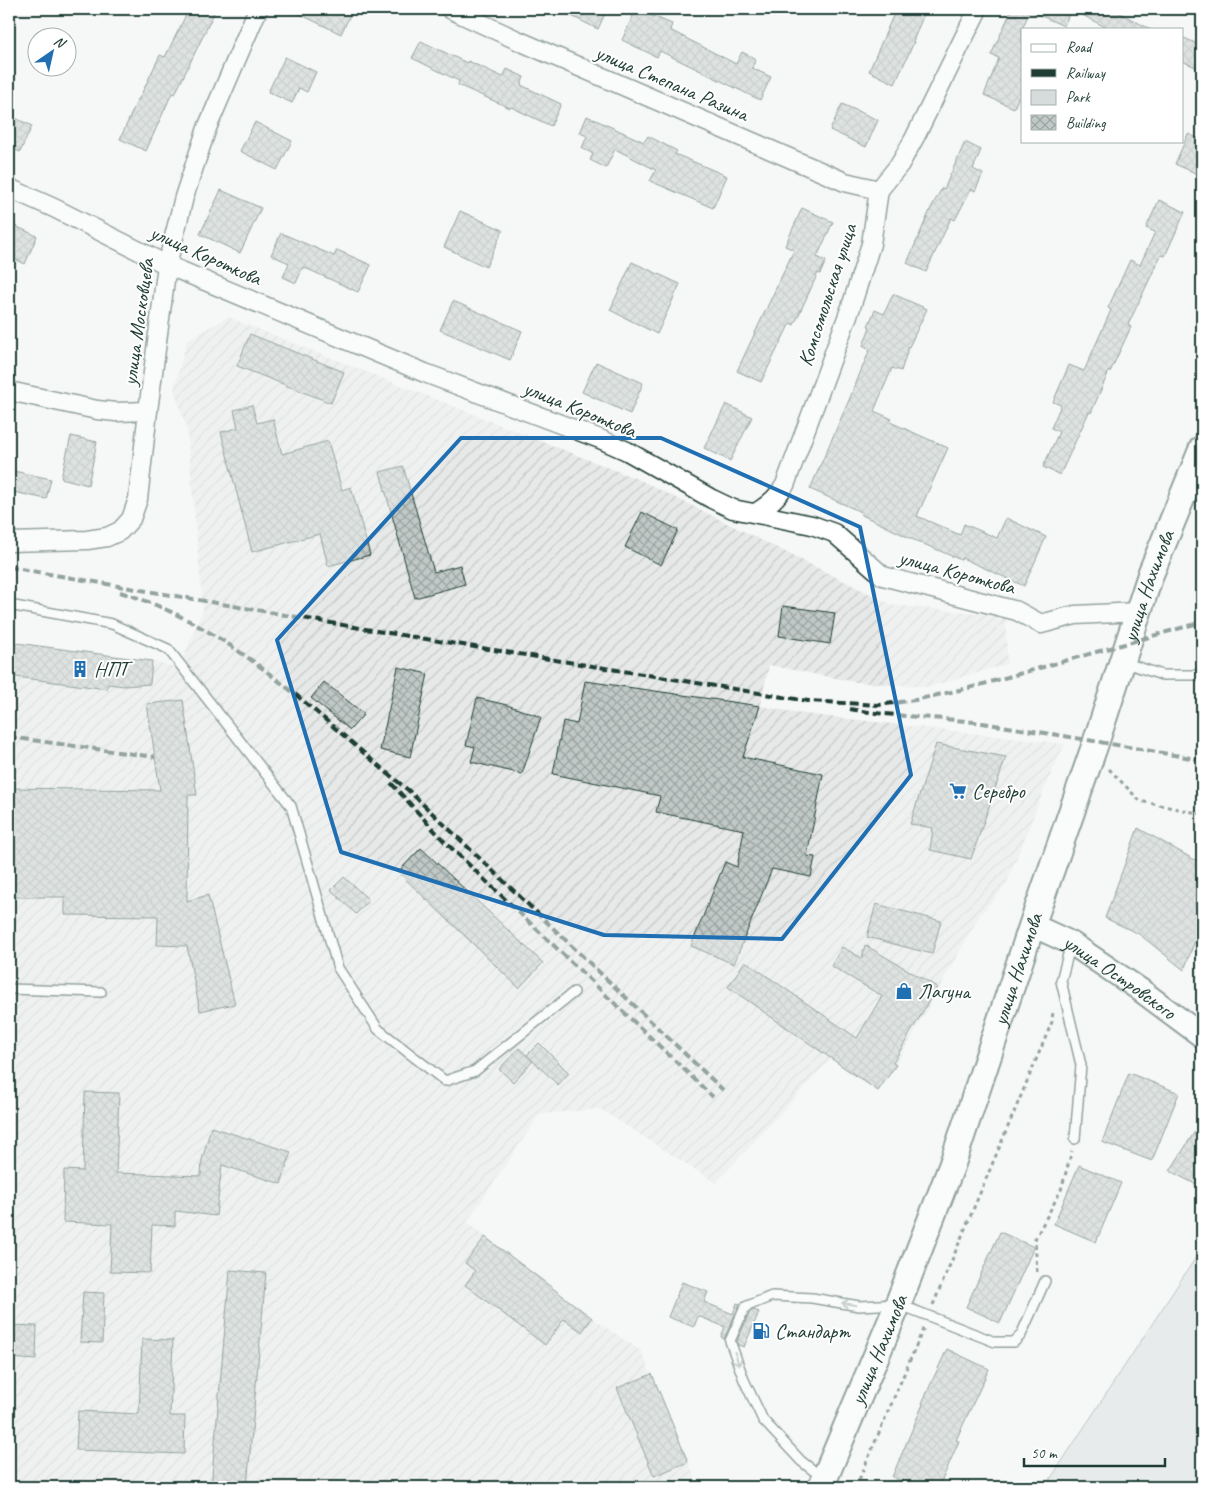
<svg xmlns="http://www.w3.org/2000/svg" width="1211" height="1496" font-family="Caveat,sans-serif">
  <defs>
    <pattern id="industrial-furrows" width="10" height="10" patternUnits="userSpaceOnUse" patternTransform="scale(1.25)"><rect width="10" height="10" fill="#e6e9e8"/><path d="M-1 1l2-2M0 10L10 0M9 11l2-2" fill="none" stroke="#c5c9c8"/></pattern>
    <pattern id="building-cross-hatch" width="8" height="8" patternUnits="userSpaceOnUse" patternTransform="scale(1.25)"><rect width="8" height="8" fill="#c0c9c6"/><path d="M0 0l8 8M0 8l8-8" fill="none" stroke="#9ba4a2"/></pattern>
  </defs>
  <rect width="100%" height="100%" fill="#f6f7f7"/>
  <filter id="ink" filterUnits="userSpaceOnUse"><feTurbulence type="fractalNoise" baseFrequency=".02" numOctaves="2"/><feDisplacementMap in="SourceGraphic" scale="10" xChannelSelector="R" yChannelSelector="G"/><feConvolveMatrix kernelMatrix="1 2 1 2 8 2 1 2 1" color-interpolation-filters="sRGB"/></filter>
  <g filter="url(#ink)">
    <!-- industrial -->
    <polygon fill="url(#industrial-furrows)" points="228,317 642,481 892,605 1006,616 1007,664 929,687 855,682 769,665 760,706 805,714 1065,744 1047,782 1006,885 980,915 896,1065 878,1091 831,1059 716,1183 600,1109 540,1114 467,1222 592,1318 641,1351 688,1461 698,1487 9,1487 9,642 152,661 179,668 203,610 187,429 174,390 187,340"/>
    <!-- green -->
    <polygon fill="#d6dcdb" stroke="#7a8c88" points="1202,1248 1202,1487 1045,1487"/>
    <!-- building -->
    <g fill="url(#building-cross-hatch)" stroke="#1f3d34">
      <polygon points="189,9 216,9 175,94 172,93 146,151 120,139 138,99 139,99 160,55 165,57"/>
      <polygon points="289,9 353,9 341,34"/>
      <polygon points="557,9 607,9 598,29"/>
      <polygon points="636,9 672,24 670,30 736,64 742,52 756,59 752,68 771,77 760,100 660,51 657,57 622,40"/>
      <polygon points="896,9 926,9 913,41 914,42 895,84 869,71"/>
      <polygon points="1012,9 1112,9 1150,29 1109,29 1071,9 1064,26 1030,11 1022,29 1022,89 1014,108 984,95 999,58 991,55"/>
      <polygon points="1182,37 1202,46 1202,70 1182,61"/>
      <polygon points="421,41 467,63 468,61 503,77 507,69 524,77 521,85 561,104 551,126 511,107 510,108 458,85 459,81 412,58"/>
      <polygon points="285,57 316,72 307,92 299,88 292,103 268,92"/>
      <polygon points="842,104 878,120 866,147 830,130"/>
      <polygon points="9,115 32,126 20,152 9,147"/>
      <polygon points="587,116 644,142 648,136 677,151 675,154 727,176 713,208 650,181 656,170 615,149 606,168 590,160 593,154 582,148 587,136 580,133"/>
      <polygon points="255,122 292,141 277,170 240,151"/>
      <polygon points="1188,134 1202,140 1202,176 1175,164"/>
      <polygon points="965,142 981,150 973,169 983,174 975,191 971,189 955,220 951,218 926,272 907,263 931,208 942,188 944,189"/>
      <polygon points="221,190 261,208 240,253 200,234"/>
      <polygon points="1159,200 1185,212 1165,256 1161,255 1128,325 1131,327 1110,372 1109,371 1091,413 1089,412 1060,475 1043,467 1059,432 1051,428 1061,405 1053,402 1069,365 1084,371 1111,310 1108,308 1130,260 1140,265 1155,232 1146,228"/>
      <polygon points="802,208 833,222 817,257 826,261 820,274 818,273 794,325 790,323 761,382 737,371 794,250 785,246"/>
      <polygon points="460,211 503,230 486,267 444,247"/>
      <polygon points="9,223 37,236 25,264 9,256"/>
      <polygon points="281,233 334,256 337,250 371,265 358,292 303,267 296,283 283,277 289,263 271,255"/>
      <polygon points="632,262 680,284 657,334 610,310"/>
      <polygon points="893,294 927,309 908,349 901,371 892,368 874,411 892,419 890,422 948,448 917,516 960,535 964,524 997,538 1006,518 1046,537 1024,586 962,558 961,560 912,539 860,514 861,512 810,489 849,400 870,349 863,346 870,327 868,326 875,310 884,314"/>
      <polygon points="453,301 522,331 510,360 440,330"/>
      <polygon points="250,334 344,372 331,403 237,366"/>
      <polygon points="596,362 643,383 630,414 582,392"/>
      <polygon points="726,404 752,417 730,461 704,448"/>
      <polygon points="252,405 257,423 273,419 282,454 328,441 342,490 351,487 370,555 328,566 320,534 252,552 221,432 238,428 234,410"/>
      <polygon points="71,436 97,442 88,485 61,478"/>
      <polygon points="403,466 434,572 460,565 465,584 415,598 380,472"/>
      <polygon points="9,470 51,479 46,499 9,491"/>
      <polygon points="642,512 678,530 661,565 625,547"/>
      <polygon points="783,606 835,613 830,644 779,636"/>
      <polygon points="9,642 152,661 150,684 124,686 108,684 107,689 9,676"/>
      <polygon points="398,667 428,674 410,757 380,750"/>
      <polygon points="585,681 760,706 743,757 823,774 807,856 815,857 811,877 772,869 734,964 691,946 725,862 737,867 744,830 656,812 660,796 553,774 563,721 577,724"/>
      <polygon points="324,682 364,714 350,730 311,698"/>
      <polygon points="477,698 507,705 541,717 522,774 471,762 475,747 466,745"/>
      <polygon points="183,700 197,795 188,795 187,901 208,895 235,1004 200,1011 187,946 157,945 158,916 65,915 65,897 9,897 9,788 160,790 147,704"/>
      <polygon points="936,744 1006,757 971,859 930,850 933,828 910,824"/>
      <polygon points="1138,828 1202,864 1202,922 1184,970 1139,934 1105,918"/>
      <polygon points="421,848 543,963 519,988 398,872"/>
      <polygon points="344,877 369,900 356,914 331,890"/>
      <polygon points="876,904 941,921 932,954 867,937"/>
      <polygon points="865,945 937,987 893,1063 896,1065 878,1091 728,987 745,961 857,1038 882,996 831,966 842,947 862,958"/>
      <polygon points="539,1043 569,1073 558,1085 527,1055"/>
      <polygon points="519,1048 533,1061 513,1082 499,1069"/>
      <polygon points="1129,1073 1179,1093 1152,1161 1102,1142"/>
      <polygon points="85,1092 119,1093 116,1173 201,1176 202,1160 211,1127 291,1152 281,1184 222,1165 216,1216 175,1211 175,1226 152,1225 150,1273 110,1272 112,1224 63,1222 64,1170 83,1171"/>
      <polygon points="1202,1120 1202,1173 1195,1184 1170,1171"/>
      <polygon points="1079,1165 1121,1183 1096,1242 1054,1224"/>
      <polygon points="1000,1232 1034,1247 1000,1323 966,1307"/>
      <polygon points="485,1237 592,1318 582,1332 564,1319 545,1345 465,1285 475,1271 465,1263"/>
      <polygon points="230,1270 266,1273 247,1487 211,1487"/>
      <polygon points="682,1282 708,1292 704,1302 733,1314 737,1303 740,1304 724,1339 721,1337 725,1327 698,1316 694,1327 668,1317"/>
      <polygon points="83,1292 104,1293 102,1343 80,1342"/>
      <polygon points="754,1310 759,1312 744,1347 738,1345 737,1341 750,1312"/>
      <polygon points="9,1325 37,1326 36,1360 9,1358"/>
      <polygon points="142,1339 173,1340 170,1416 185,1416 184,1454 76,1450 78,1411 139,1414"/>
      <polygon points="947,1349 989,1369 956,1440 959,1441 939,1487 914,1487 892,1477 923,1404 922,1403"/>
      <polygon points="652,1374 688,1462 654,1476 617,1388"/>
    </g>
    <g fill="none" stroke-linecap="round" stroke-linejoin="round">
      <!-- service casing -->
      <g stroke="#1f3d34" stroke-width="12">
        <g id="service">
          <polyline points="9,605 112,624 168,649 291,806 338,968 378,1029 445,1081 475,1071 574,992"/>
          <polyline points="1123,662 1162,675 1202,675"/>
          <polyline points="1071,943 1061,981 1081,1065 1075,1139"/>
          <polyline points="9,989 101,992"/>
          <polyline points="823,1478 801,1461 763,1420 744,1380 730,1341 745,1307 772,1296 812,1298 859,1306 898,1304 995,1342 1014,1342 1021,1335 1045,1281"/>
        </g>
      </g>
      <!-- minor casing -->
      <g stroke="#1f3d34" stroke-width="21">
        <g id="minor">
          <polyline points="450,9 517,40 845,182 879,190"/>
          <polyline points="9,188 54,208 167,265 425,373 600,439 627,451 712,499 733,509 812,525 834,533 883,576 1017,611 1041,624 1075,615 1138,612"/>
          <polyline points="9,391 97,410 116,412 148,411"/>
          <path d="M757,512C769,505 777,498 785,485L851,307L871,244L879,190L900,164L915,137L978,9"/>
          <polyline points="9,542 87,540 107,537 120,531 131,519 138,499 148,411 167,265 184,197 207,128 258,9"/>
        </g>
      </g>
      <!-- tertiary casing -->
      <g stroke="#1f3d34" stroke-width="26">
        <g id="tertiary">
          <path id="s1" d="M1032,925L1071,943L1139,989L1202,1036"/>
        </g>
      </g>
      <!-- secondary casing -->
      <g stroke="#1f3d34" stroke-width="29">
        <g id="secondary">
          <path id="s2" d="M821,1487L898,1304L952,1165L1032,925L1096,742L1151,573L1202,449"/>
        </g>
      </g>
      <!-- path -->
      <g stroke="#1f3d34" stroke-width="3" stroke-dasharray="4 4" stroke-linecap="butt">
        <polyline points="1109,769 1140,801 1202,814"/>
        <polyline points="1037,1272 1035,1239 1061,1190 1072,1151"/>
        <polyline points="933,1305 1052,1022 1053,1010"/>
        <polyline points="856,1487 924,1327"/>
      </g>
      <!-- service -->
      <use href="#service" stroke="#fff" stroke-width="9"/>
      <!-- minor -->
      <use href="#minor" stroke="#fff" stroke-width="18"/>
      <!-- tertiary -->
      <use href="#tertiary" stroke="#fff" stroke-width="22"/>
      <!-- secondary -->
      <use href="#secondary" stroke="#fff" stroke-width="25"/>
      <!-- rail -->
      <g stroke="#1f3d34" stroke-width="4" stroke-dasharray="8 4" stroke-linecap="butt">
        <polyline points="9,567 383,632 808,701 879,705 915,700 969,688 1202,622"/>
        <path d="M120,592C237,628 316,716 408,790L723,1090"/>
        <path d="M850,709C893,717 938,717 982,723C1055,734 1129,747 1202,760"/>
        <polyline points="9,737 155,757"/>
        <polyline points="391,783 444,841 713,1097"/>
      </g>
    </g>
    <!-- one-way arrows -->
    <defs><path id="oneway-shaft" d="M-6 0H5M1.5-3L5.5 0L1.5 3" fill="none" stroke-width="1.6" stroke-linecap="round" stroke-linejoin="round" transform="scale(1.25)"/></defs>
    <g stroke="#8f9e9a">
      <use href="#oneway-shaft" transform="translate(849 1304) rotate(-171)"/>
      <use href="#oneway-shaft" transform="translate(737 1359) rotate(71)"/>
    </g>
  </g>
  <!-- marked area -->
  <path d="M0 0H1211V1496H0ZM461,438H661L860,527L911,775L782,939L604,935L341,852L277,640Z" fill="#f6f7f7" fill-opacity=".55" fill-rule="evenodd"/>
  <path fill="none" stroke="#1f6fb2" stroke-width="4" stroke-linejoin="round" d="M461,438H661L860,527L911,775L782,939L604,935L341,852L277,640Z"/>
  <!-- icons -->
  <defs>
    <g id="building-bare" transform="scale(1.35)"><path d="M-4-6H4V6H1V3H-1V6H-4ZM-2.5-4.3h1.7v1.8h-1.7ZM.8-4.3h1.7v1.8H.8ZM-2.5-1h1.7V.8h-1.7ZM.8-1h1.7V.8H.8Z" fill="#1f6fb2" stroke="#fff" stroke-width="2.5" paint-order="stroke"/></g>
    <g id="supermarket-bare" transform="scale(1.35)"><path d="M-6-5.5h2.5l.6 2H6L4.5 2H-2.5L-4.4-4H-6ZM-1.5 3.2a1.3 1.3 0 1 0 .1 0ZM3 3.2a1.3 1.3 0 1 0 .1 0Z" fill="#1f6fb2" stroke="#fff" stroke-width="2.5" paint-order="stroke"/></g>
    <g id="shop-bare" transform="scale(1.35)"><path d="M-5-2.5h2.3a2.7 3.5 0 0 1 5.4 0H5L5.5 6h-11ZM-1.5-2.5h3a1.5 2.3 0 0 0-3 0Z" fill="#1f6fb2" stroke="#fff" stroke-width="2.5" paint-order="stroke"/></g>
    <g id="fuel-bare" transform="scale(1.35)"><path d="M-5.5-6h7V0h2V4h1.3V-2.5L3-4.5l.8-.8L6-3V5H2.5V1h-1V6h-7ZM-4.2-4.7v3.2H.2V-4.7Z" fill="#1f6fb2" stroke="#fff" stroke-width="2.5" paint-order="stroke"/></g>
  </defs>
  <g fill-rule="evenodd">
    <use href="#building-bare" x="80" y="669"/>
    <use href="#supermarket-bare" x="958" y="791"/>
    <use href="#shop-bare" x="904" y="991"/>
    <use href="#fuel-bare" x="761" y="1331"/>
  </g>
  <g text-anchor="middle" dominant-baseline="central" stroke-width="4" stroke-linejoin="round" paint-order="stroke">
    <!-- street labels -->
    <g font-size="21" fill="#1f3d34" stroke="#fff">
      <text transform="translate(672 83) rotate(23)">улица Степана Разина</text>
      <text transform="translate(206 255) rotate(24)">улица Короткова</text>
      <text transform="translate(827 295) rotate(-72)">Комсомольская улица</text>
      <text transform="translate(138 322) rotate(-82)">улица Московцева</text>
      <text transform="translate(580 409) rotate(22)">улица Короткова</text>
      <text transform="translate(957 572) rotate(15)">улица Короткова</text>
      <text stroke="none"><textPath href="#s2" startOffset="959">улица Нахимова</textPath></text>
      <text stroke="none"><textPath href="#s2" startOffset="554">улица Нахимова</textPath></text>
      <text stroke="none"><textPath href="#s1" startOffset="102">улица Островского</textPath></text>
      <text stroke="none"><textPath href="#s2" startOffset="149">улица Нахимова</textPath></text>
    </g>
    <!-- poi labels -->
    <g font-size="21" fill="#1f3d34" stroke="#fff" text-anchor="start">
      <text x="94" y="669">НПТ</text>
      <text x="972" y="791">Серебро</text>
      <text x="918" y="991">Лагуна</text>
      <text x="775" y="1331">Стандарт</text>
    </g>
  </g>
  <!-- margin -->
  <rect width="1211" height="1496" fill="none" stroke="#fff" stroke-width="30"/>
  <rect x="15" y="15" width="1181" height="1466" fill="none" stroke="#1f3d34" stroke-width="2" filter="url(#ink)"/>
  <!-- legend -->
  <rect x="1021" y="28" width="162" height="115" fill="#ffffff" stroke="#a5b1ae"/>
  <rect x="1031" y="44" width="25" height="8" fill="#ffffff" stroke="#a5b1ae"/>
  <text x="1066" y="52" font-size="15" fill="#1f3d34">Road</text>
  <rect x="1031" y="69" width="25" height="8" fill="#1f3d34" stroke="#a5b1ae"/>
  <text x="1066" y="78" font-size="15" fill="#1f3d34">Railway</text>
  <rect x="1031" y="90" width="25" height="15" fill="#d6dcdb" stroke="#a5b1ae"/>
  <text x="1066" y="102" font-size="15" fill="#1f3d34">Park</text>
  <rect x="1031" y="115" width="25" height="15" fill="url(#building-cross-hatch)" stroke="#a5b1ae"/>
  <text x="1066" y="128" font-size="15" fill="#1f3d34">Building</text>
  <!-- north arrow -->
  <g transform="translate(52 52) rotate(34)"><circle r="24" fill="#ffffff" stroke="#a5b1ae"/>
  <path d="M0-4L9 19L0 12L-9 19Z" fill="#1f6fb2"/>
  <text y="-8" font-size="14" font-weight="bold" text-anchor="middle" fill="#1f3d34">N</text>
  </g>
  <!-- scale -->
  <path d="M1024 1458v8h141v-8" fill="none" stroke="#1f3d34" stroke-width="2.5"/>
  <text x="1031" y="1458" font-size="15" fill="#1f3d34" stroke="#ffffff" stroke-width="4" paint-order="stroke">50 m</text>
</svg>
